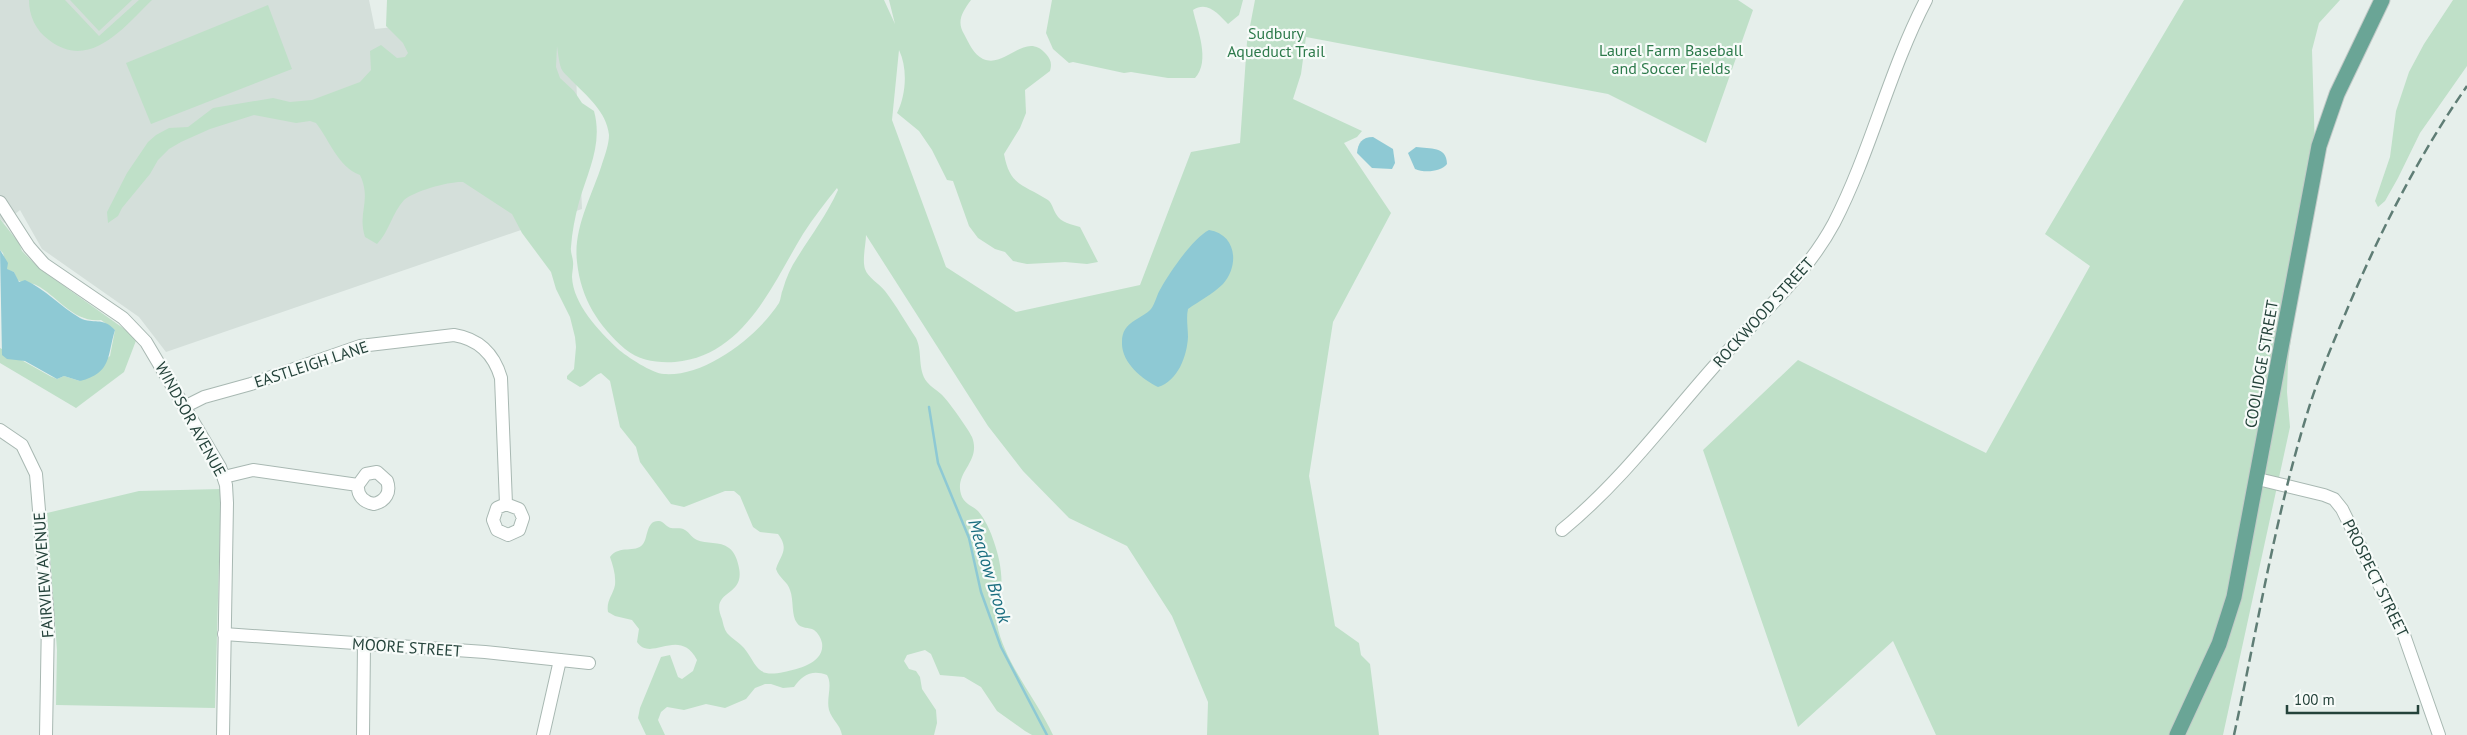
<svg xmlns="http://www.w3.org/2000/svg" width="2467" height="735" font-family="'PT Sans',sans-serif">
  <rect width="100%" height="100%" fill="#e6efeb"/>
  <!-- built -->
  <polygon fill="#d4dfda" points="0,0 369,0 375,29 573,8 582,209 166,352 139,317 42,249 20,210 4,223 0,219"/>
  <!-- green -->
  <g fill="#bfe0c8" fill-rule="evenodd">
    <path d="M29,0H65L99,36L139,0H152C125,26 90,72 49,40C36,31 29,16 29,0Z"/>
    <polygon points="70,0 132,0 99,31"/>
    <path d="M387,0H884L895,24L889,0H971C963,11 956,21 964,34C969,43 973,54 983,59C1006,69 1025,30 1046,54C1051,60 1052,63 1050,71L1025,90L1026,113L1020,128L1004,154C1010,187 1024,184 1048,200C1052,203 1053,209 1056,214C1061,223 1071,224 1080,227L1098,262L1087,264L1065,262L1027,264L1013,261L1005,252L995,249L978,238L969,226L953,181L947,180L932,150L919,131L897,113C906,95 908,69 899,50L892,120L946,267L1016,312L1140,285L1191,152L1240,143L1247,42L1255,0H1738L1753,10L1706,143L1608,94L1306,37L1301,74L1293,99L1362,131L1357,137L1344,143L1391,213L1333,322L1309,476L1335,626L1359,643L1361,655L1370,664L1379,735H1207L1208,702L1172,616L1127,546L1069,518L1023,471L988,426L866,235C866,244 862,259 865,269C868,278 879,283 885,291C896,305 906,323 916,338C923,352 917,369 927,382C931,387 937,390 941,394C947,399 969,430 972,437C982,463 952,472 962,497C966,505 973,506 978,511C985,519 991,532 994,542C999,556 1003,575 1001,590C1000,601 994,613 997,624C1004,662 1037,700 1053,735H1032L1025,731L997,711L981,687L964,677L940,675L931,654L925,650L907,655L904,661L909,669L916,671L920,677L922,689L936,710L937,723L934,735H842C840,724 832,720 829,710C826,698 833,685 827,675C812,669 802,675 794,687L783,688L771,684H765L755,688L746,699L725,708L706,704L684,710L667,707L661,712L658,720L665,735H646L638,718L640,708L661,657L670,655L678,677L682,679L693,671L697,660C679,626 651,663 637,642L639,629L632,620L615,616L608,612C606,601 613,595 615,585C616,575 613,566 610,557C620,544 635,554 643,544C648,538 646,521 658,521C663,520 666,527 671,528C676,529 680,527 685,530C690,533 692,538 697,540C706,544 720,541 729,548C735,552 738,562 739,568C745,598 709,589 722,619C723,623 724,629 727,633C732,639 739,642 744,648C758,666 756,678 784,672C798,669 825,663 822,643C821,638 818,633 814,630C809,627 801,629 797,623C791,616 794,600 790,590C788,582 779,578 776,569C780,555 790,550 778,534L760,532L753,527L740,496L734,491H725L684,507L671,504L640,462L636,447L620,427L610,381L601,373C593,376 588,384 580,387L567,379V376L574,369L576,347L575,337L570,317L556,289L551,272L522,233L512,214L463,182C450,181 414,191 404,200C392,213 389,232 377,244L365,237C357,212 372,201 360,175C338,167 330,141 316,123L310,121L296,123L254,115L210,129L181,142L169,149L158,160L150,174L122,208L118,216L108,223L107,212L127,173L148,142L156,135L169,128L188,127L213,108L273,98L290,102L312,100L360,82L371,70L370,51L381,45L397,58L405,57L408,53L403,43L386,26ZM557,46C558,53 559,62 561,68C563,73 568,76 571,80C586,95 607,112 609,135C609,144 605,155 602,164C592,196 573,228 577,262C581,299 598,325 625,349C640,361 657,363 675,362C744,356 772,285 803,234C813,218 825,203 837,188L838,190C826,216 812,234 797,258C791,267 786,278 783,289C781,293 781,299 779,303C757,337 705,377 664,374C653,374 626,356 618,349C599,331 573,304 572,277C572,273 573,269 573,266C574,259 570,253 571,247C572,232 575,217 579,202C588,171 603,144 594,111L582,103L574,91L560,78L556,67Z"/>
    <path d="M1052,0H1243L1239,15L1228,24C1219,15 1208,0 1193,10C1197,29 1211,61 1195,78H1168L1131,72L1124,73L1073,62L1069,63L1053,49L1046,33Z"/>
    <polygon points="2184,0 2340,0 2319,23 2312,50 2315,151 2288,362 2287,392 2290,427 2223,735 1936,735 1893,641 1798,727 1703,450 1798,360 1986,453 2090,266 2045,234"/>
    <polygon points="2453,0 2467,0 2467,66 2420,133 2398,178 2385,201 2378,207 2375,201 2390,157 2396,111 2409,72 2424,44"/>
    <polygon points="268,5 292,69 151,124 126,63"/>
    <path d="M0,219L19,243L22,251L40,269L137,338L124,372L76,408L0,363V341V348L50,376L57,379L64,376L80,381L110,356L115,330L101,320C73,323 58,296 36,285C30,282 22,283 17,280L14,272L7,270L3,253L0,250Z"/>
    <polygon points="221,489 215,708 56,705 57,650 47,513 139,491"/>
  </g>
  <!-- water -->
  <g fill="#8ec9d4">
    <path d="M1373,137L1393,149L1395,163L1392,169L1372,168L1357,153C1358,143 1362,137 1373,137Z"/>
    <path d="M1416,147C1430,149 1447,146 1447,164C1441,172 1424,173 1415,169L1408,153Z"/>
    <path d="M1209,230C1236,234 1240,265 1223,284C1213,294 1199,301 1188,309C1186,318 1188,328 1188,337C1187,356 1178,381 1158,387C1142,379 1121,362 1122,342C1122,321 1141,320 1151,309C1155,304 1157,294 1161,288C1170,272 1193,238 1209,230Z"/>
    <path d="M0,250L8,263L7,269L14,272L19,282L25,280C45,289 61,307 80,318C94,325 102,316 115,330C107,356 112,373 80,381L64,376L57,379L25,361L7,359L2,355Z"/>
  </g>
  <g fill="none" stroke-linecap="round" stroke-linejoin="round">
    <!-- stream -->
    <polyline stroke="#8ec9d4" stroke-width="2.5" points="929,407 938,463 969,538 981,592 1001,647 1047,735"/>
    <!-- minor casing -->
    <g stroke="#a8b8b2" stroke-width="14">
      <g id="minor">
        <polyline points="0,202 29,247 44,264 123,318 146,342 220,467 226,485 227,503 223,735"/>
        <path d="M186,406L204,397L251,384L360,346L454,335C479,339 494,354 501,378L506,504L497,508L493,520L497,530L508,535L519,530L523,518L519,509L506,504"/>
        <polyline points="0,430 22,445 36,474 48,619 46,735"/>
        <path d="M224,477L253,470L358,485C357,495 363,502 374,504C386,501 391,492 387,481L377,472L366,474L358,485"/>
        <polyline points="2258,479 2324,495 2334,499 2342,509 2404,635 2439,735"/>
        <path d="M1562,530C1622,481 1667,419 1718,362C1758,316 1805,277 1834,223C1871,151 1889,71 1926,0"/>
        <polyline points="224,634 485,652 589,663"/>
        <polyline points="363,735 364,644"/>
        <polyline points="543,735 560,660"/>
      </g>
    </g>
    <!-- major casing -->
    <g stroke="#c2cac8" stroke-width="17">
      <polyline id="major" points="2177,735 2219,644 2234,597 2319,146 2337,94 2382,0"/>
    </g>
    <!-- minor -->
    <use href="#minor" stroke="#fff" stroke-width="12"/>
    <!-- major -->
    <use href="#major" stroke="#6aa596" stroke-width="15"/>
    <!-- rail -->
    <path stroke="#5f7d75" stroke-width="2.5" stroke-dasharray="10 5" stroke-linecap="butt" d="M2234,735C2257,630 2275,517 2307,414C2318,377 2334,341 2349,305C2382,228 2419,155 2467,86"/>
  </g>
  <g text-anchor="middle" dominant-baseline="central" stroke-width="4.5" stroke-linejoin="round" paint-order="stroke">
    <!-- park labels -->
    <g font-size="16" fill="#2d7a4b" stroke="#f7fbf9">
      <text x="1276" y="33">Sudbury<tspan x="1276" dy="18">Aqueduct Trail</tspan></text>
      <text x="1671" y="50">Laurel Farm Baseball<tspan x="1671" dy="18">and Soccer Fields</tspan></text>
    </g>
    <!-- street labels -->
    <g font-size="16" fill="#24423a" stroke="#f7fbf9">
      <text transform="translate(1763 312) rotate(-48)">ROCKWOOD STREET</text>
      <text transform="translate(311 364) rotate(-18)">EASTLEIGH LANE</text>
      <text transform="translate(2261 364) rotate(-80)">COOLIDGE STREET</text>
      <text transform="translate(191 419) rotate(61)">WINDSOR AVENUE</text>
      <text transform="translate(43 575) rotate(-94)">FAIRVIEW AVENUE</text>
      <text transform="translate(2376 578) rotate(64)">PROSPECT STREET</text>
      <text transform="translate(407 647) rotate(4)">MOORE STREET</text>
    </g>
    <!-- water labels -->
    <g font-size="18" font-style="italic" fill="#1c6f80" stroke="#f7fbf9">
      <text transform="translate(990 571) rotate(73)">Meadow Brook</text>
    </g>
  </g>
  <!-- scale -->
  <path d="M2287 705v8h131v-8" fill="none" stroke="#24423a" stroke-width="2.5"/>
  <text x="2294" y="705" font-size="15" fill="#24423a" stroke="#f7fbf9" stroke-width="4" paint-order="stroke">100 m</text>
</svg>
